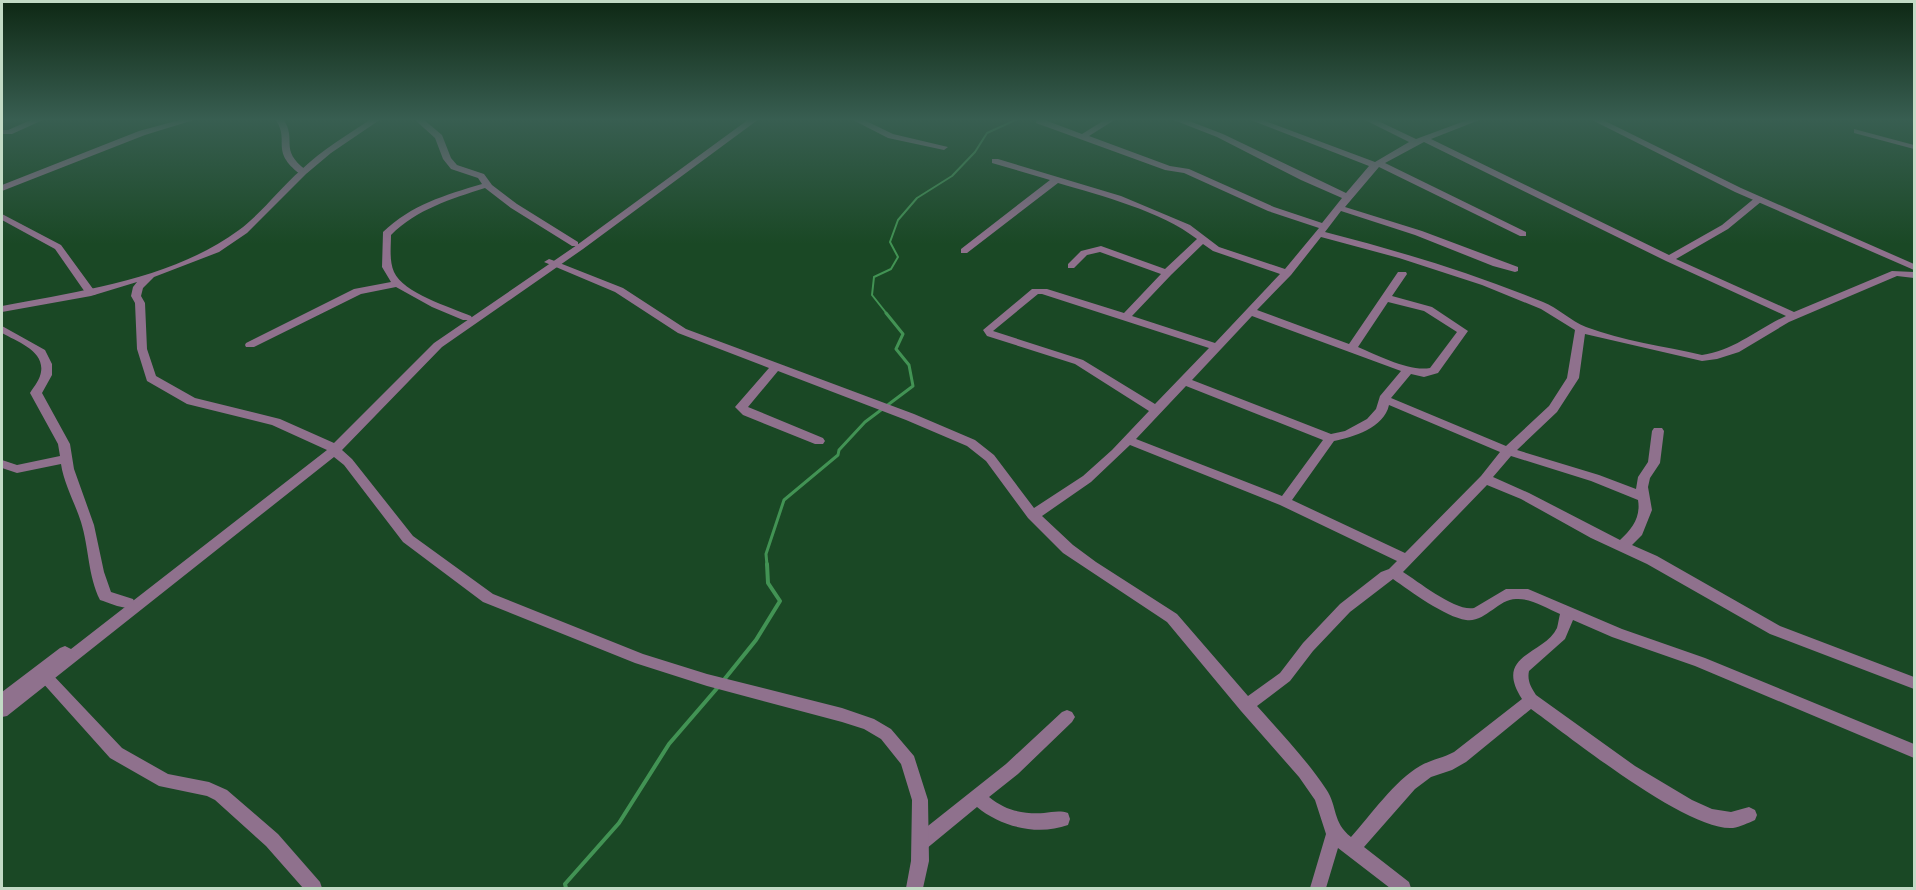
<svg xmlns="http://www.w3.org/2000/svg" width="1916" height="890" font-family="'Nunito Sans',sans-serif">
<rect width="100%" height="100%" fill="#1a4825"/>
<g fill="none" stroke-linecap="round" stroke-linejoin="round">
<path stroke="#429354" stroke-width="2" d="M887,314L872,295L874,277L891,269L898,257L890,242L898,220L917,198L952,176L975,152L987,133L1018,119"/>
<path stroke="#429354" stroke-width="3" d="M767,565L766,554L784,500L838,455L839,450L865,422L913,386L909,365L896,349L903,334L886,313"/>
<g stroke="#429354" stroke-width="4">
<path d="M723,681L756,640L780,601L768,583L767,564"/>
<path d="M566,888L565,884L619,823L669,744L719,686"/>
</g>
<g fill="#8f718d" fill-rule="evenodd">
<path d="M33,119H45L12,134H2V130H8Z"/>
<path d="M183,119H197L145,135L2,191V185L139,131Z"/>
<path d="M275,119H283C298,140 278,149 306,170V174H300C269,150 291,141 275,119Z"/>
<path d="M414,119H423L442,135L451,158L457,165L484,174L492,185L517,204L578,242V246H572L511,208L485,188C451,199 417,209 391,235C391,246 389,261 394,272C403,293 450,307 471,316L472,318L471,320H463L432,307L396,287L361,294L254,347H246L245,345L246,343L354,289L391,282L382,267L383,232C411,205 445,195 482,184L478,178L451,169L443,159L435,138Z"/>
<path d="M851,119H862L893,134L948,147L944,150L888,138Z"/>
<path d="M1036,119H1042L1082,134L1106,119H1116L1089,136L1170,166L1189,169L1274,207L1322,223L1342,198L1301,180L1217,137L1171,119H1184L1223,134L1346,193L1369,166L1248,119H1260L1375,162L1409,142L1363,119H1374L1416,139L1470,119H1482L1431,139L1669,255L1722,225L1756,197H1762V201L1728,229L1676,259L1794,312L1892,271L1914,272V278L1897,276L1789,322L1739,352L1717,359L1702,361L1585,334L1579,378L1557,412L1517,450L1599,475L1636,489L1638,477L1648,462L1652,431L1654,428H1662L1664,431L1660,463L1650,478L1648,487L1652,510L1642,535L1632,545L1657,556L1780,626L1914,677V689L1770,634L1647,564L1591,538L1521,499L1487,485L1403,572C1419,582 1456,612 1474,608L1506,589H1528L1622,629L1705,658L1914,744V758L1695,666L1612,637L1573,620L1565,639L1529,671C1527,681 1531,687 1536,695L1635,766L1692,800L1712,809L1731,812L1749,807L1755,810L1757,815L1755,820C1748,823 1740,827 1733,828C1688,832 1570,737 1531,709L1466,762L1452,770L1431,777L1415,789L1364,847L1409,882L1411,888H1390L1338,848L1326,888H1310L1326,834L1315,800L1299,777L1241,711L1167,622L1063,553L1028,518L986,461L967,446L906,420L778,371L748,407L823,438L825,441L823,444H815L743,415L735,407L769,368L678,333L615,292L544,262L549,259L552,260L623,288L686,329L914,414L975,440L994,455L1034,508L1083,476L1112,450L1149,411L1075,364L987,336L983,330L1032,289H1047L1124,313L1161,274L1100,252L1087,255L1074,268H1068V264L1081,251L1101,246L1165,269L1197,239C1161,211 1102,196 1058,183L967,253H961V249L1050,180L992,163V159H998L1121,196L1190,225L1219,247L1285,269L1319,228L1268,211L1184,173L1165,170L1036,123ZM1424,142L1666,261L1786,316C1757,329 1734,351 1702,355C1664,346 1623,341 1586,327C1571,321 1558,308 1543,302C1472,273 1399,251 1325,232L1341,211L1415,235L1493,266L1515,272L1518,271V267L1422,231L1345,207L1379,167L1520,236H1526V232L1385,163ZM1321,237L1399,258L1482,285L1541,309L1575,330L1567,378L1549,406L1506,446L1391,398L1411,374L1424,377L1438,373L1468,331L1432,307L1392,296L1407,274L1406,272H1398L1349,344L1257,310L1291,275ZM1203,244L1213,251L1280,274L1215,343L1132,316L1171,275ZM1038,294H1042L1209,348L1155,404L1083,360L993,331ZM1388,302L1424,311L1457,332L1430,368C1410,372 1377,355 1358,347ZM1252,316L1401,371L1380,396L1376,409L1367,419L1345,431L1331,434L1192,380ZM1186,386L1323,440L1282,496L1136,439ZM1389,405L1500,452L1481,476L1405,553L1292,500L1334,441C1353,437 1384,428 1389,405ZM1130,445L1280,505L1397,561L1389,569L1381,572L1340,604L1303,643L1280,673L1248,696L1177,614L1096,562L1073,545L1042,516L1091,482ZM1511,456L1591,481L1638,500C1641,517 1632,529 1620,540L1529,493L1493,477ZM1393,579C1410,591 1445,617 1466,620C1485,623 1498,599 1516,599C1531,598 1546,608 1560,614C1559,618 1558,624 1557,628C1544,655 1493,654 1522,699L1454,752C1443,758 1430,760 1420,766C1394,781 1371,815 1351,837C1332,822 1338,807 1326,789C1306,759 1281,733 1257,706L1290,681L1313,651L1350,612Z"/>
<path d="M1854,129L1914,145V149L1854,133Z"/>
<path d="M2,214L61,245L96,293L95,295H87L55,249L2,220Z"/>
<path d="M2,326L45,350L52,364V375L42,393L70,444L74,469L94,525L104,572L111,592L133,599L135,603L133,607C123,610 110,603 100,600C88,576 89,548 81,522C75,503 64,484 61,464L17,473L2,468V460L17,465L60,456L58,444L30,393C33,388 38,382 40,376C48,352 18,342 2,333Z"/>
<path d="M46,671L51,673L122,748L168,774L209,782L227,790L278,834L320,882L322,888H303L266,846L215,800L207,796L159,786L110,758L41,681L39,677L41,673Z"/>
<path d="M1067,710L1072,712L1075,717L1072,722L1018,774L989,797C1006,811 1023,814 1044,813C1052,812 1060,810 1068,813L1070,819L1068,825C1038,836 1001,827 977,807L926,849L920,851L914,849L912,843L914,837L1006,764L1062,712Z"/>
</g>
<g fill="#8f718d" fill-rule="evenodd">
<path d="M371,119H381L331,153L306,174L247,233L219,252L154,277L143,288L141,296L145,303L147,349L156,376L195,398L280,419L334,443L434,343L577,245L749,119H759L583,249L442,347L342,450L352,459L413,536L493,594L643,654L707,674L842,708L874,719L891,729L914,756L928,800L929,861L923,888H906L911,861L912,800L901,764L881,739L864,729L842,722L707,686L635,663L483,602L403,542L344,465L334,457L7,716L2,717V692L60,648L65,646L71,649L327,450L272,425L187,404L147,381L137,349L135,303L131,296L133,287L137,282L91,296L2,312V306C80,291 173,279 239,230C262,213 279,189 301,170C322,150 347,135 371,119Z"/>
<path d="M1590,119H1601L1741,188L1914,264V270L1735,192Z"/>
</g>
</g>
<linearGradient id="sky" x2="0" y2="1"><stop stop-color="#0e2814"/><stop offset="0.49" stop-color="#385e51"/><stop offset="1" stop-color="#385e51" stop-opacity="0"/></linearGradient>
<rect width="1916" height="244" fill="url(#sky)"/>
<rect width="1916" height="890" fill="none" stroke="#c2dac5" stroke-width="6"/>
</svg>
